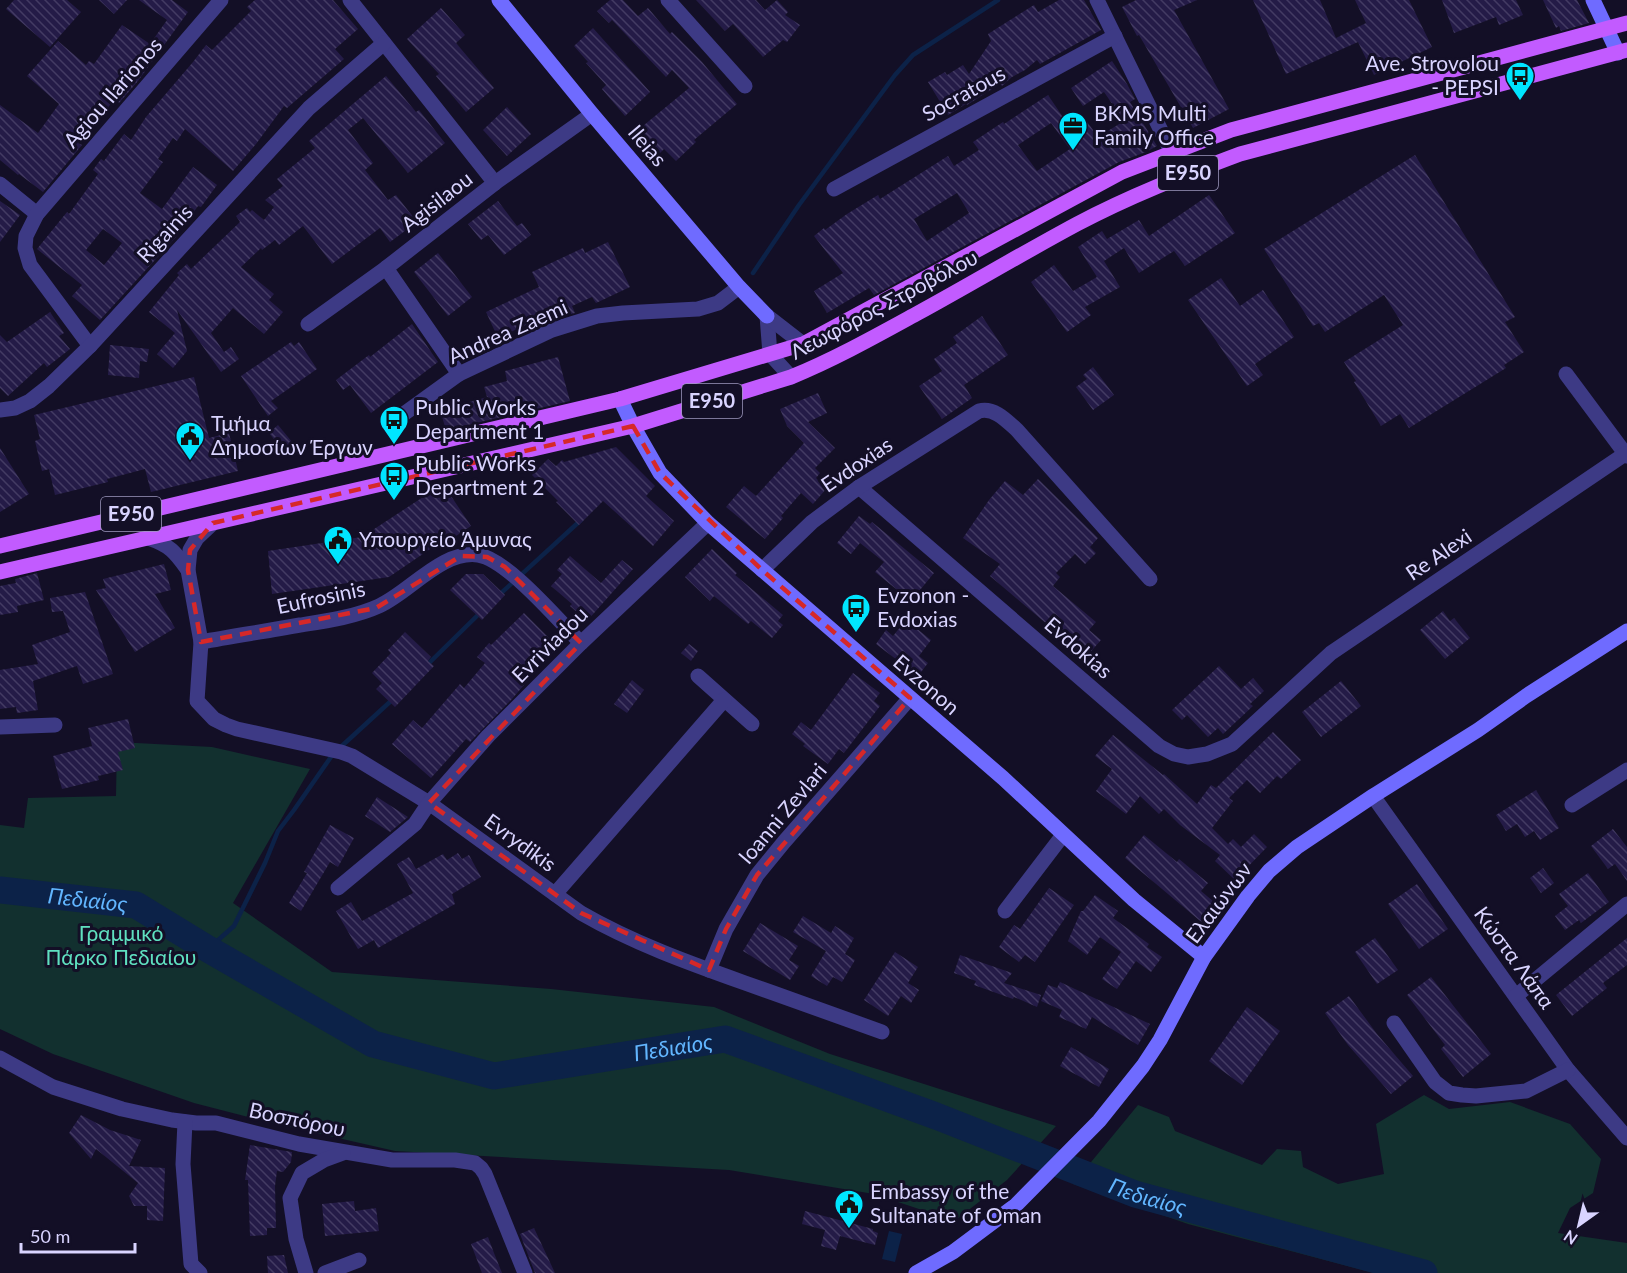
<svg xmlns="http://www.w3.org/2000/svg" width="1627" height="1273" font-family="Lato,sans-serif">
<defs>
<pattern id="building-back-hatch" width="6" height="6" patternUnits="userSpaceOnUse" patternTransform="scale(1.5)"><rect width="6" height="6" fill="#241b47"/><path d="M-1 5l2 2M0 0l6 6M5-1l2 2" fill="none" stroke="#433b63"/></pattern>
</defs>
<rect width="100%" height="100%" fill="#130f26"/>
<g fill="#12302f">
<path d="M117,742L212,747L310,769L233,903L332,972L551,989L714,1007L830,1054L1056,1126L1007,1180L952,1223L919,1209L874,1194L729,1170L395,1151L268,1122L194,1103L53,1054L0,1029V825L24,828L28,798L116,796Z"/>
<path d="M1424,1095L1449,1109L1510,1102L1570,1124L1601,1159L1593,1193L1570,1208L1558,1233L1627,1243V1273H1374L1188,1224L1073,1184L1138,1105L1169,1117L1175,1131L1262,1165L1277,1149L1301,1151L1303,1167L1338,1184L1384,1174L1376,1124Z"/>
</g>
<path fill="#0c2248" d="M889,1231L902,1234L895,1262L882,1259Z"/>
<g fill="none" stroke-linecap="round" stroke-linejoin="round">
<g stroke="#0c2248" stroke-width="4.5">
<path d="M753,273L799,205L895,75L913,55L998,0"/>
<path d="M499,595L581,520"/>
<path d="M426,666L482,611"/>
<path d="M208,949L234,926L265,863L278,831L294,810L333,754L392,700"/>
</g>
<path stroke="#0c2248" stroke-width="27" id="s1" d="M0,890L136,905L208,949L373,1044L494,1076L725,1039L936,1116L1135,1194L1424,1273"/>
</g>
<g fill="url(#building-back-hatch)" fill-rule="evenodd">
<path d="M14,0H67L81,12L50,47L6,9Z"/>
<path d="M99,0H127L114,14Z"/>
<path d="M139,0H172L188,12L138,81L119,103L114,99L103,115L100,113L78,143L82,145L43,192L19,174L18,175L0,160V105L38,133L59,104L27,76L58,41L86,65L89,61L94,64L122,25L150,44L167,20Z"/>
<path d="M255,0H333L358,29L335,49L344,59L287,108L284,106L256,144L233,171L185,129L177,141L173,138L158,159L163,162L140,193L162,209L193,167L217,185L201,207L198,206L176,237L100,320L72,296L82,285L37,249L67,212L69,214L98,174L93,170L101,159L104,161L124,134L131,140L146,117L193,62L206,45L212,50L251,11L247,7ZM103,229L122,243L104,265L86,250Z"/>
<path d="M610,0H623L638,16L648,8L670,34L672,32L702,62L737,104L694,140L696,142L676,161L664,149L660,153L638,130L689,88L672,70L666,77L612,20L609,23L597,11Z"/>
<path d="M696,0H756L765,10L777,0L788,12L785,15L800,25L787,42L783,40L763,57L733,24L725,31Z"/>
<path d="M1059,0H1084L1101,30L1040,64L1037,60L1025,70L1012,77L1002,86L1000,84L967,105L966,104L948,115L928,82L945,72L947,75L963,65L969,74L991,41L988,34L1034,5L1038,12Z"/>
<path d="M1136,0H1197L1174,10L1229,109L1193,128L1139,35L1137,36L1122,7Z"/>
<path d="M1253,0H1320L1336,38L1366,23L1355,0H1409L1432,47L1374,75L1358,42L1286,74Z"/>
<path d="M1442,0H1516L1523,15L1499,25L1496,17L1454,33Z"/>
<path d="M1543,0H1577L1589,23L1561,31L1559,26L1556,28Z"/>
<path d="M441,8L465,35L456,43L494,88L466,112L436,76L439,74L407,39Z"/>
<path d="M593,28L650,92L625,116L602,89L606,85L586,63L588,62L574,46Z"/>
<path d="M1112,61L1127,84L1135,99L1130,102L1157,146L1146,152L1119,162L874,295L869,288L827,313L814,291L843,273L814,236L824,228L825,230L847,214L878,195L880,199L948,156L954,166L979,150L973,142L1003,122L1004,124L1048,95L1069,126L1083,116L1098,137L1124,121L1104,92L1083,106L1071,88ZM1051,123L1070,149L1037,171L1018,145ZM957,193L969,213L927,241L914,219Z"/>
<path d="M386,76L416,112L419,110L445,143L408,173L363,118L348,130L373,163L365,170L388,200L396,195L417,222L390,242L380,228L332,264L303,226L279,245L275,240L262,250L261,248L241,267L274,294L269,300L283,312L264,334L233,308L211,333L224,352L231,347L239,359L221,372L177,310L187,351L173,368L157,354L175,333L149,312L179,275L177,273L187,264L191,269L240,222L236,216L247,208L250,212L252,210L264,220L274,207L265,200L283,186L277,179L315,148L309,141Z"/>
<path d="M507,107L531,134L507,156L483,130Z"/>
<path d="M1415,155L1515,317L1505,322L1524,352L1504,365L1506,368L1409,428L1400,414L1381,426L1354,382L1356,381L1344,362L1403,325L1384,295L1325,332L1319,323L1313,326L1264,249Z"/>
<path d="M1209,195L1235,233L1185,266L1174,251L1139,273L1124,248L1104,261L1120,287L1085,307L1091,315L1067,332L1031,282L1054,265L1073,291L1097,277L1078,247L1102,231L1107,239L1139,220L1149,236Z"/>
<path d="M0,201L20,215L0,242Z"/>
<path d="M498,201L517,226L522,223L531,235L504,255L488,235L481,240L468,224Z"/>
<path d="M608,242L630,287L596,303L592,297L572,306L575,313L559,317L556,311L498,338L486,312L539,287L532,272L583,248L585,253Z"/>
<path d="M438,253L472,297L448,316L414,272Z"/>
<path d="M1221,278L1240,306L1263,290L1294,337L1255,364L1263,375L1247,386L1188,300Z"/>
<path d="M50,312L64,333L59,336L70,349L47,367L44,363L8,396L0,388V335L7,342Z"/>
<path d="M982,316L1008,355L964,385L972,398L942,419L919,386L942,371L934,359L957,343L953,337Z"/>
<path d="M412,324L438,362L371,413L350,385L343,390L336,380L369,355L370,357Z"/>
<path d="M291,342L294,346L299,342L317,369L271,401L278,408L268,416L241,376Z"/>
<path d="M110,345L149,349L147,362L140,361L139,378L108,375Z"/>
<path d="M558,357L570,401L446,430L440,410L487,397L484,387L507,381L505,371Z"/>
<path d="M1093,367L1114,395L1093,410L1076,387L1087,379L1083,375Z"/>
<path d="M194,377L209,438L229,433L238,471L151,492L145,469L107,479L108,482L55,495L49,469L42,471L35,441L40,439L34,415Z"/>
<path d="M818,393L827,413L808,422L835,448L815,468L820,473L816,478L827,488L813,504L801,493L781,516L783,518L765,539L726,507L744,486L756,496L804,443L787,426L780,409Z"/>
<path d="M278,425L297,448L288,457L269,433Z"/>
<path d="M616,447L655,486L646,496L674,521L653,546L603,501L579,525L556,502L558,501L532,475L548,459L556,466L562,460L564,462Z"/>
<path d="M0,448L29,494L0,512Z"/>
<path d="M1038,479L1098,538L1090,547L1096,553L1085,564L1075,554L1056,573L1060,577L1053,586L1096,622L1089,630L1101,640L1086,657L990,576L1000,564L963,538L989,500L1005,481L1023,495Z"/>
<path d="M443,484L471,526L441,546L439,543L389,577L272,594L268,551L362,537Z"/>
<path d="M859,516L870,524L872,522L934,573L911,601L875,572L884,562L860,543L851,554L837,543Z"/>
<path d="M712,549L737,573L735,575L783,615L778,621L783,625L772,638L751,621L748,624L714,596L710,601L685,577Z"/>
<path d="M570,556L601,583L622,560L633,569L587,621L570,606L572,604L551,586L562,574L557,570Z"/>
<path d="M164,564L171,590L155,594L175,628L135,652L96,590L106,588L103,579Z"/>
<path d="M37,573L44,600L17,606L18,612L0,615V586L16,583L15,579Z"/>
<path d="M466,574H483L505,595L482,620L450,590Z"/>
<path d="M85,592L113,674L83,684L77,666L33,681L38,710L17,713L16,707L0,709V670L38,664L32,645L70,632L63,611L52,612L50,598Z"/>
<path d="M1443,611L1450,621L1454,618L1470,638L1445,659L1420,630Z"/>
<path d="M524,613L550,639L552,637L561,645L528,677L530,678L512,699L470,742L466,739L431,778L392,744L413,720L422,728L460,684L464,688L485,663L477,657L489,643L491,645Z"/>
<path d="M906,620L931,640L919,656L928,663L918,676L876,644L886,630L893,636Z"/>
<path d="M405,632L431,657L428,661L434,666L395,707L376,689L382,683L372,673L391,653L388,650Z"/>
<path d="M689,644L698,651L691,661L681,653Z"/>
<path d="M1219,666L1241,689L1253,678L1264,691L1250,704L1253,706L1223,734L1218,728L1208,737L1187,715L1182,720L1172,710Z"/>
<path d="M853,673L880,693L874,701L880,706L844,753L839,749L828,764L803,746L805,744L792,734L801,722L811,730Z"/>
<path d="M632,680L644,690L627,713L614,704Z"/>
<path d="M1341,681L1361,706L1321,737L1302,712Z"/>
<path d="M128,719L135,748L118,752L123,770L98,776L99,780L62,789L53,756L92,746L88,728Z"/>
<path d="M1273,732L1301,760L1281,779L1277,776L1260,793L1247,780L1229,798L1233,801L1212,828L1228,844L1233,839L1241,847L1254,834L1267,847L1235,880L1215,861L1220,855L1180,825L1164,809L1159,814L1140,796L1126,814L1096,791L1112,769L1095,756L1113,735L1163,775L1164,774L1197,804L1211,785L1216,788Z"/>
<path d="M1536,790L1559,828L1540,840L1534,831L1525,837L1517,824L1506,831L1496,815Z"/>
<path d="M377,797L408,817L390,832L365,816Z"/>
<path d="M330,825L354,838L338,867L330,862L301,911L289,903L307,873L304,872Z"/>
<path d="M1613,829L1627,847V881L1615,864L1608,869L1591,846Z"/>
<path d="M1144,835L1177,862L1179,859L1208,883L1201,891L1220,907L1205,925L1125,858Z"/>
<path d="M458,853L462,859L469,855L481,877L452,894L455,904L378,948L374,940L358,949L336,911L351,902L362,921L413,893L397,864L409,857L416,869L443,854L447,860Z"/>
<path d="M1543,868L1554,883L1541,893L1530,878Z"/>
<path d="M1588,873L1609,902L1581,923L1579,920L1565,930L1555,916L1568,906L1559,894Z"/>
<path d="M1417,884L1448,929L1419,949L1388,904Z"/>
<path d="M1049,888L1074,905L1035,962L1025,955L1019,962L999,947L1014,925L1020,929Z"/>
<path d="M1095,895L1118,911L1113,918L1149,944L1147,947L1162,957L1151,972L1136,961L1117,989L1102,979L1121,952L1100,937L1087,955L1068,941L1081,911H1083Z"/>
<path d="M803,916L831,933L835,926L854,938L845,954L855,960L842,982L833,977L827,986L811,976L826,951L793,932Z"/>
<path d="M760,923L798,946L789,960L799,966L790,980L743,951Z"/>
<path d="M1375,938L1398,970L1377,984L1355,952Z"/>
<path d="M1627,938V965L1603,983L1607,988L1572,1016L1556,995Z"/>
<path d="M895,952L918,967L908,983L919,990L911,1003L901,996L888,1016L864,1000Z"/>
<path d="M960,955L1012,973L1004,983L1041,995L1037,1007L1014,997L1013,999L974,985L976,981L954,973Z"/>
<path d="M1431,977L1491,1054L1463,1077L1441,1049L1445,1045L1407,995Z"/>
<path d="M1060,982L1150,1024L1138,1045L1092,1017L1086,1029L1059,1017L1062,1010L1041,1001L1048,985L1057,988Z"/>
<path d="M1349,996L1377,1034L1413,1076L1391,1094L1348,1045L1325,1013Z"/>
<path d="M1247,1007L1280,1031L1242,1085L1209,1061Z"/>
<path d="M1071,1047L1109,1069L1099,1087L1060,1066Z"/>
<path d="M81,1115L110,1130L141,1140L129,1166L165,1168L163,1221L147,1220V1206H134L129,1196L138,1183L96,1149L91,1159L69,1133Z"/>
<path d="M250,1145L292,1152L291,1162L283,1172L277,1171L275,1186L276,1228H267V1235L250,1236L248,1180H245Z"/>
<path d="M354,1201L355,1211L376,1208L379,1231L325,1236L322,1204Z"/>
<path d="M805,1211L873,1229V1231L878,1233L875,1245L840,1236L836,1250L821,1246L825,1230L802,1224Z"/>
<path d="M534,1228L555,1273H535L520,1234Z"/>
<path d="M488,1237L494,1253L502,1273H482L471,1244Z"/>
<path d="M284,1255L288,1273H268L267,1256Z"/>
</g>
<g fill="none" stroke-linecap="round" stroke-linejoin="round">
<g stroke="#3d3a85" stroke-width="15">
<path d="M350,0L495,183"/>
<path d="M668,0L745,86"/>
<path d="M1097,0L1172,153"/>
<path d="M0,184L37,214"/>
<path d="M834,189L1115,36"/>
<path d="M386,268L459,374"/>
<path d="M767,316L770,354L791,377"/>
<path d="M767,316L803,344"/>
<path d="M308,324L386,268L495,183L592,114"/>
<path d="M90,346L30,265L25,248L26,236L37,214L221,0"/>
<path d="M1566,374L1627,456"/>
<path d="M0,410L15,408L30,401L49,386L90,346L309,108L384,43"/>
<path d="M405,413L459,374L552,330L597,316L623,313L698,309L718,303L739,287"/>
<path d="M859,487C959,574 1059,659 1159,746L1174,754L1188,757L1207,754L1232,744L1331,653L1625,454"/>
<path d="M213,523L197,538L190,550L188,570L201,642L197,701L214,719L226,725L237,729L341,752L352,756L429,803L581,913C633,943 689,963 745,983C791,999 837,1016 882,1032"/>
<path d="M148,538C171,546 175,552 188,570"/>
<path d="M762,570L812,522L859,487L979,411C994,407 1006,420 1017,430L1150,579"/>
<path d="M201,642C234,636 267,631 300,625C326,621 355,617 379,606C410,592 442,550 478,555C507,559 559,621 581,643"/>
<path d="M698,676L752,724"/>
<path d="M0,727L55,725"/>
<path d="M1373,796L1568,1070L1627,1138"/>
<path d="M1572,805L1627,770"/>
<path d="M338,888L415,824L429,803L488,736L581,643L708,523"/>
<path d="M555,894L724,700"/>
<path d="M1005,911L1063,835"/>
<path d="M709,970L726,929L757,875L784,842L910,698"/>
<path d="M1516,996L1627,904"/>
<path d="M1394,1023L1435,1082L1449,1093L1462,1095L1476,1096L1526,1091L1568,1070"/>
<path d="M0,1058L53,1087L122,1109L172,1120L196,1123H216L299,1144L392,1160H455L475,1163L481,1168L485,1174L525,1273"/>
<path d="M185,1122L183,1164L191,1264L200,1273"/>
<path d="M306,1273L296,1239L290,1198L302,1173L324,1160L343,1153"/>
<path d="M325,1273L359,1260"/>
</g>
<g stroke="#6f6bff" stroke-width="15">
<path d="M499,0L592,114L739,287L767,316"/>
<path d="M1593,0L1618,53"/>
<path d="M620,399L633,426L660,473L708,523L1003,778L1134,900L1204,957"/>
<path d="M916,1273L953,1252L1016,1205L1099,1121L1143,1066L1160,1040L1204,957L1248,896L1269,871L1297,847L1373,796L1478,730L1526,696L1627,631"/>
</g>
<g stroke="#c25bff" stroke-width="15">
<path d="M0,546L620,399L803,344L1122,172L1231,130L1627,23"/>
<path d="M0,572L633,426L791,377C835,359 876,336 918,313C971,284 1023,253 1077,224C1130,196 1184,175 1240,154L1627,50"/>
</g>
</g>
<path fill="none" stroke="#d62828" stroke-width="4.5" stroke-dasharray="12 8" stroke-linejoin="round" d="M633,426L660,473L762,570L910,698L757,875L726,929L709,970L581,913L429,803L581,643L505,567L487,557L461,556L376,608L201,642L188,570L190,550L213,523Z"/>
<defs>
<g id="bus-pin" transform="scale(1.5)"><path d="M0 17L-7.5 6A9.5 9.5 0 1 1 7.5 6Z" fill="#00e5ff" stroke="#130f26"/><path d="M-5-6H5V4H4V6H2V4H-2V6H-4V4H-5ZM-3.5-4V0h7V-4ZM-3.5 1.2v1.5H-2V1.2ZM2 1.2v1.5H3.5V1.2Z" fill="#111"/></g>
<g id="office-pin" transform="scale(1.5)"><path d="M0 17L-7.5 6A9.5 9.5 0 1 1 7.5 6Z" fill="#00e5ff" stroke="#130f26"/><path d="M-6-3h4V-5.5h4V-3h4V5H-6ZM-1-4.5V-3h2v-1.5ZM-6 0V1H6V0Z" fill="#111"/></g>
<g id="civic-pin" transform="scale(1.5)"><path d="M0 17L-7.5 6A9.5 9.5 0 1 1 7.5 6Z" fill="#00e5ff" stroke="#130f26"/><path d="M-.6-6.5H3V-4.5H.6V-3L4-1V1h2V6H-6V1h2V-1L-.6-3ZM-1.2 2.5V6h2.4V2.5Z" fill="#111"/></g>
</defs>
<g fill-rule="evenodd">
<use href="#bus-pin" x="1520" y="76"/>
<use href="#office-pin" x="1073" y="126"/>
<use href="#bus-pin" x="394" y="420"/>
<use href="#civic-pin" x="190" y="436"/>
<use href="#bus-pin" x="394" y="476"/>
<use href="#civic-pin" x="338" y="540"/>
<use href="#bus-pin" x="856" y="608"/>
<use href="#civic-pin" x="849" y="1204"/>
</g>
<g text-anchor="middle" stroke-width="6" stroke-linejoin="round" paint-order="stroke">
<g fill="#130f26" stroke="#9e99be" stroke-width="1.5">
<rect x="1158" y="156" width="60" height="34" rx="4.5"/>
<rect x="682" y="384" width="60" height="34" rx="4.5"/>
<rect x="101" y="497" width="60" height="34" rx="4.5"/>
</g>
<g font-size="20" font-weight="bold" fill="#d9d4ff">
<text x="1188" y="180">E950</text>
<text x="712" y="408">E950</text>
<text x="131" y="521">E950</text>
</g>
<g font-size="21" fill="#d9d4ff" stroke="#130f26" text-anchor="start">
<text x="1499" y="71" text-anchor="end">Ave. Strovolou<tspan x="1499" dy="24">- PEPSI</tspan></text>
<text x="1094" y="121">BKMS Multi<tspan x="1094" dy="24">Family Office</tspan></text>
<text x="415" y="415">Public Works<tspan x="415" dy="24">Department 1</tspan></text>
<text x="211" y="431">Τμήμα<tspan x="211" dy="24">Δημοσίων Έργων</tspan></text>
<text x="415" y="471">Public Works<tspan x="415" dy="24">Department 2</tspan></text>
<text x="359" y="547">Υπουργείο Άμυνας</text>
<text x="877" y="603">Evzonon -<tspan x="877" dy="24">Evdoxias</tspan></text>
<text x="870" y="1199">Embassy of the<tspan x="870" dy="24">Sultanate of Oman</tspan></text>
</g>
<g font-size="21" fill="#d9d4ff" stroke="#130f26">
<text transform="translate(113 93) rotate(-49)" y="7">Agiou Ilarionos</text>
<text transform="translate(964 94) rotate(-29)" y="7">Socratous</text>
<text transform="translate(647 146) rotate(50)" y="7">Ileias</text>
<text transform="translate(437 202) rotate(-38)" y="7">Agisilaou</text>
<text transform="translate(165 234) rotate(-47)" y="7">Rigainis</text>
<text transform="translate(884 305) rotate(-28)" y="7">Λεωφόρος Στροβόλου</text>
<text transform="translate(508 332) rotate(-24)" y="7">Andrea Zaemi</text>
<text transform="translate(857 465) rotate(-34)" y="7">Evdoxias</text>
<text transform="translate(1439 555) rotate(-34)" y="7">Re Alexi</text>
<text transform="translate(321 598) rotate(-12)" y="7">Eufrosinis</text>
<text transform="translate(550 645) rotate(-45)" y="7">Evriviadou</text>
<text transform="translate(1078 648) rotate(41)" y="7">Evdokias</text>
<text transform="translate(926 685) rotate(41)" y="7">Evzonon</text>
<text transform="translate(783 814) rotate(-50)" y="7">Ioanni Zevlari</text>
<text transform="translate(520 843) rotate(36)" y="7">Evrydikis</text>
<text transform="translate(1219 903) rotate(-53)" y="7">Ελαιώνων</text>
<text transform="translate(1514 958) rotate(54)" y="7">Κώστα Λάπα</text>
<text transform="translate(297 1120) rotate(12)" y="7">Βοσπόρου</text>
</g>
<g font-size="21" fill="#5fe0c0" stroke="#130f26">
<text x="121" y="941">Γραμμικό<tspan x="121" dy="24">Πάρκο Πεδιαίου</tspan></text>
</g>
<g font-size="22" font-style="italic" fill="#62b6ff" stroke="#130f26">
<text dy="8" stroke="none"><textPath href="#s1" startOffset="88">Πεδιαίος</textPath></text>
<text dy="8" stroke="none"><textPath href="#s1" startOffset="718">Πεδιαίος</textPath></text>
<text dy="8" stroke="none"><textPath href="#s1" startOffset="1222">Πεδιαίος</textPath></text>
</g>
</g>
<g transform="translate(1579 1225) rotate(214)" stroke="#130f26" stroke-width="4.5" paint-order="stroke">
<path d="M0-4.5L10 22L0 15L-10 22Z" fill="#d9d4ff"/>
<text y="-9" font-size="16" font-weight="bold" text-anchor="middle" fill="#d9d4ff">N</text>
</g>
<path d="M21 1243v9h114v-9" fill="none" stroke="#d9d4ff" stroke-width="3"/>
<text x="30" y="1243" font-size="18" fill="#d9d4ff" stroke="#130f26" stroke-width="4.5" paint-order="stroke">50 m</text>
</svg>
